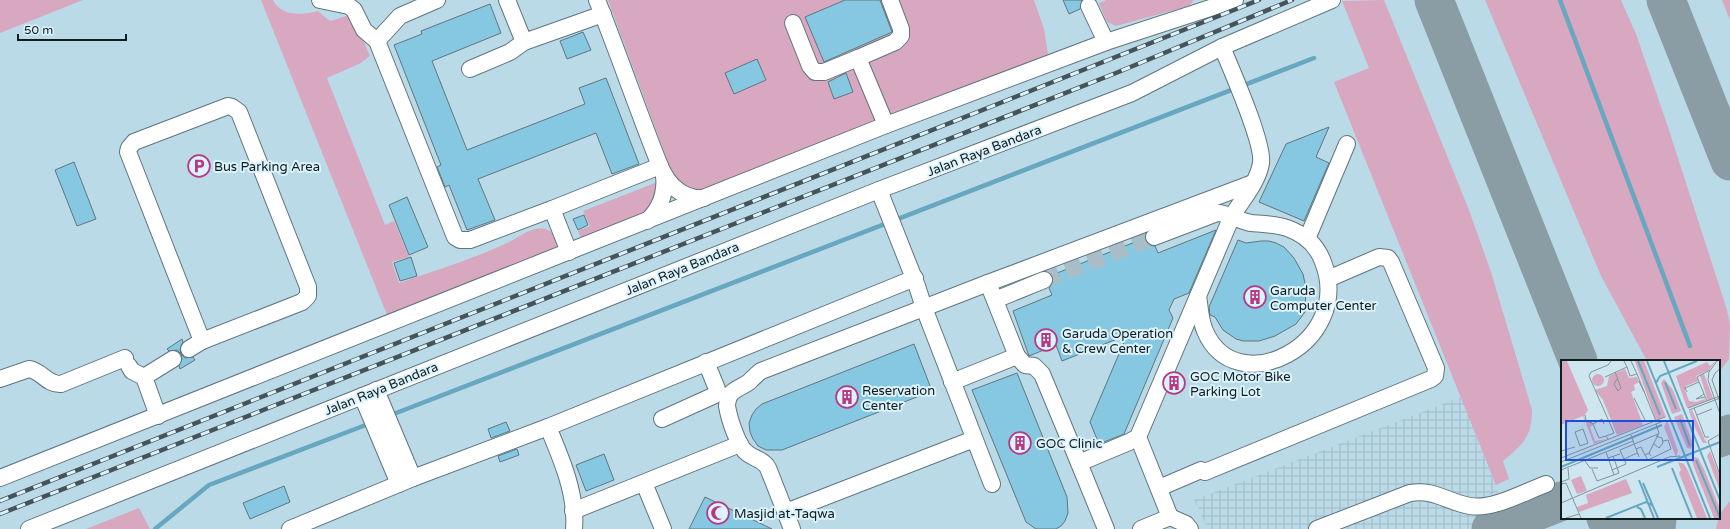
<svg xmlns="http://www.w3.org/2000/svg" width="1730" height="529" font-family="'Varela Round',sans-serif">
<defs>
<pattern id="industrial-grid" width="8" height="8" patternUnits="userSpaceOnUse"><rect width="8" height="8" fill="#bbdae7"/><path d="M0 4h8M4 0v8" fill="none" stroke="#a0bac6"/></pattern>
</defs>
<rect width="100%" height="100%" fill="#cee6ef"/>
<path fill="#bbdae7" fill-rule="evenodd" d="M0,0H1730V529H0ZM1562,361H1719V518H1562Z"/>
<path fill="url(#industrial-grid)" d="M1461,397L1513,529H1208L1194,500Z"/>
<g fill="#d7a8c0">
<path d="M0,0H83L0,33Z"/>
<path d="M261,0H273C281,17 303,15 318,11L326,18L331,21L352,14L370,56L361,63L327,78L385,225L394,221L409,257L392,262L399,283C436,270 474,259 509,242C519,237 534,225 546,229C554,232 558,241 561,248L387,315Z"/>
<path d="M608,0H1034L1044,29L1048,54L696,193L691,191L673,176Z"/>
<path d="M1105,0H1194L1189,6L1116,26L1107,22L1099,3L1105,1Z"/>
<path d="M1384,0L1469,210L1491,272L1532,410C1532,437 1523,444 1503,461L1509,479L1496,485L1334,82L1369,68L1342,1Z"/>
<path d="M1485,0H1621L1636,34L1668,127L1727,310L1730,325L1729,359L1719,372V361H1647L1601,276Z"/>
<path d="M1722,0H1730V20Z"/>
<path d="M655,183L656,187L653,211L581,238L578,231L590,226L583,211Z"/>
<path d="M1730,501V529H1716L1719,515Z"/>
<path d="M139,508L150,529H86Z"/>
</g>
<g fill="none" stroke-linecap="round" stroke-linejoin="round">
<g stroke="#67a7bf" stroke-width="4.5">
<path d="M1560,0L1690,346"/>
<path d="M391,415L1314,58"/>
<path d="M155,529L209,485L371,423"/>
</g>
<g stroke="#8a9ca4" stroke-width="39">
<path d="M1434,0L1578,361"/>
<path d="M1666,0L1730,161"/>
<path d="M1719,438L1730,434"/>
<path d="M1606,518L1625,529"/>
<path d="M1491,529L1562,501"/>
<path d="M1656,529L1657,518"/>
</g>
</g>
<g fill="#86c8e1" stroke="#60767e">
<path d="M845,0H880L892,32L824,62L805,17Z"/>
<path d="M1063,0H1082L1080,9L1069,14Z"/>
<path d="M490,4L501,33L432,61L467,150L585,104L579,88L606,78L639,164L612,174L596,133L478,179L495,220L467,230L449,185L445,187L437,167L441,165L394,45L422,34L421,31Z"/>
<path d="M583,32L591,50L567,59L560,41Z"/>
<path d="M757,59L766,80L734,94L725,73Z"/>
<path d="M846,73L853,92L834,99L828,82Z"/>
<path d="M1329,127L1316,157L1329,163L1304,221L1259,202L1286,144Z"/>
<path d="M74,162L96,219L77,226L55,170Z"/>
<path d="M407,197L428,247L409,255L389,205Z"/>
<path d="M584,215L588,225L578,230L573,219Z"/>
<path d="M1216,230L1189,293L1174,299L1169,310L1173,318L1124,434L1099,444L1090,422L1127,335L1062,361L1056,345L1029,356L1013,311L1052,295L1049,288L1053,282L1052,275L1145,238L1148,245L1155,246L1158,253Z"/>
<path d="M1238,240L1246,243L1261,241H1269L1276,243L1284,247L1294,258L1303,274L1306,288L1305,312L1296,324L1275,336L1259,341H1243L1236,339L1223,330L1215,317L1210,315L1209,307Z"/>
<path d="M411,257L417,276L400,281L394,263Z"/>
<path d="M182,339L183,342L180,349L181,354L177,350L169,351L167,349Z"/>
<path d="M914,344L932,391L782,450H766L758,446L753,439L750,432L749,423L752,415L756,409L762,404Z"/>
<path d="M181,354L185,358L193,357L195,360L180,369L179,366L182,359Z"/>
<path d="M1017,373L1067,497L1068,513L1065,521L1061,526L1056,529H1036L1026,522L972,390Z"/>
<path d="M506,422L510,431L491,438L488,429Z"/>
<path d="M517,449L519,455L500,462L498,456Z"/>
<path d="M604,454L614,480L586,491L576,465Z"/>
<path d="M284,486L290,502L250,519L243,503Z"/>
<path d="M705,497L772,529H689Z"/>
</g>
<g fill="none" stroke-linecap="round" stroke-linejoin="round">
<path stroke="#a8bdc5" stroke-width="16" stroke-dasharray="16 8" stroke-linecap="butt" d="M1044,280L1154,237"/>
<g stroke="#5f757d" stroke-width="18">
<g id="minor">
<path d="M320,0L349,6L354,10L364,30L377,41L455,237L460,240H470L552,209"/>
<path d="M507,0L524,42"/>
<path d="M1089,6L1106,42"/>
<path d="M793,23L810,66L815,72H824L858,58"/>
<path d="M377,41L400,16L437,0"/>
<path d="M470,69L510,52L524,42L603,14"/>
<path d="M228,106L232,107L239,112L308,287V296L302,302L202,341L128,152L129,148L134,142Z"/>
<path d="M886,125L858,58L895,42L901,36V29L890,0"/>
<path d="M660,166C668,185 683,200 704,198"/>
<path d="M879,190L917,286L924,308L992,484"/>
<path d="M647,221C660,209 666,193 664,175"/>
<path d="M1154,237L1217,213C1229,213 1239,221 1251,223C1264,224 1275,224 1287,228C1304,234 1317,245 1323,262C1355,343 1236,404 1205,331C1200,320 1200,307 1198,296"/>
<path d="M1307,239L1347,144"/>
<path d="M569,252L552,209L660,166C638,111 619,55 597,0"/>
<path d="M988,283L1017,356"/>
<path d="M995,300L1044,280"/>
<path d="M189,349L202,341"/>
<path d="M129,366L132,371L144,377L158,416"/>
<path d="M144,377L173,359"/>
<path d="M0,379L29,369C42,371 47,385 61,384L125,358"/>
<path d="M952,382L1017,356L1025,365L1034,366L1042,374L1079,463L1129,442L1138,437L1232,216C1242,200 1258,182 1261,163C1264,143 1231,69 1222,47"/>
<path d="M376,390L413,478"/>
<path d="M362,396L399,484"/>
<path d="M662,419L715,395L717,389L706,362"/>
<path d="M548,427C561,458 577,494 574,529"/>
<path d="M1138,437L1170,517L1141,529"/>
<path d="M1079,463L1106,529"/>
<path d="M0,478L886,125L1106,42L1235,0"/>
<path d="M644,483L663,529"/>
<path d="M1159,488L1201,470L1205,472L1431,379L1435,376L1436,368L1391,262L1388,258L1379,257L1328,279"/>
<path d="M573,511L740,444"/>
<path d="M786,512L974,439"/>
<path d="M1170,517L1186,524L1190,529"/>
<path d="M29,529L879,190L1132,93L1222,47L1332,0"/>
<path d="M290,529L413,478L548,427L915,278"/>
<path d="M792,529L768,468C763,459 754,459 747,453C738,447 729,418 727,406C728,389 738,390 749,382C753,378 757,374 761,371L988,283L1253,183"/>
<path d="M1317,529L1410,493C1435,489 1447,502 1470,506C1493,510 1524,492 1546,484"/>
</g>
</g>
<use href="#minor" stroke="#fff" stroke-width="16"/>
<g stroke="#465358" stroke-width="4.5">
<g id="rail">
<path d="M0,501L1259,0"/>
<path d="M0,514L1116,73L1292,0"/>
</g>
</g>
<use href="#rail" stroke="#dbf3fc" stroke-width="3" stroke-dasharray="9" stroke-linecap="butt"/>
</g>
<defs>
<g id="parking-ring" transform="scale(1.15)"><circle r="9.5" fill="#dbf3fc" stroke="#b73885" stroke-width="1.5"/><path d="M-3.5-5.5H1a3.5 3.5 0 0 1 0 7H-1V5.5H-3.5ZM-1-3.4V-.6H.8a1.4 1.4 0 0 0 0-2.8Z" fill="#b73885"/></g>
<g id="building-ring" transform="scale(1.15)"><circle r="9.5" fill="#dbf3fc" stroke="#b73885" stroke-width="1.5"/><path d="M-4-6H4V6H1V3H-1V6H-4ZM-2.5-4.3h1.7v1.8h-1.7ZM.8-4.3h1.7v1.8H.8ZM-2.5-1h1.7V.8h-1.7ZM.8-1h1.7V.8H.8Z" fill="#b73885"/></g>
<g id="mosque-ring" transform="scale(1.15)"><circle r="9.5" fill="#dbf3fc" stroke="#b73885" stroke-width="1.5"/><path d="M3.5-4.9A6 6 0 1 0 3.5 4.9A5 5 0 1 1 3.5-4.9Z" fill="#b73885"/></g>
</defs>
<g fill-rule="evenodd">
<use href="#parking-ring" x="199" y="166"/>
<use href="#building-ring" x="1255" y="297"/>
<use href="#building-ring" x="1046" y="340"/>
<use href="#building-ring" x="1174" y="383"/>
<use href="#building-ring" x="847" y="397"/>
<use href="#building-ring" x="1020" y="443"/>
<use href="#mosque-ring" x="718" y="513"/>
</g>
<g text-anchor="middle" stroke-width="4" stroke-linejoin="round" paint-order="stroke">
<g font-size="13" fill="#121b1e" stroke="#dbf3fc">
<text transform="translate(984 150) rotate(-21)" y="5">Jalan Raya Bandara</text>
<text transform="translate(682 268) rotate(-22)" y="5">Jalan Raya Bandara</text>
<text transform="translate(381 388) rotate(-22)" y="5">Jalan Raya Bandara</text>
</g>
<g font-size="13" fill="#121b1e" stroke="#dbf3fc" text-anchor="start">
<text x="214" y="171">Bus Parking Area</text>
<text x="1270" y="295">Garuda<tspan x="1270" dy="15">Computer Center</tspan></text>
<text x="1062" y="338">Garuda Operation<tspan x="1062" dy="15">&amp; Crew Center</tspan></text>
<text x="1190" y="381">GOC Motor Bike<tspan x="1190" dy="15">Parking Lot</tspan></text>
<text x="862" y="395">Reservation<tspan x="862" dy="15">Center</tspan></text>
<text x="1036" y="448">GOC Clinic</text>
<text x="734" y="518">Masjid at-Taqwa</text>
</g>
</g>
<g transform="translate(1561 360)">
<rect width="159" height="159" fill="#cee6ef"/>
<path d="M0,1H6L27,50L23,56L25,62H31L32,65L29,67L34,81L46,79L33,84L22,56L0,65ZM74,1H83L105,57L95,60ZM155,1L148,10L135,16L137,21L125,26L124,30L128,41L135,42L144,39L145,41L126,48L115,16L146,2L149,6ZM64,9L68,18L76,17L78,22L73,25L74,30L70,32L82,65L56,75L42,40L34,30L46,26L48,16ZM31 20a6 6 0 1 1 12 0a6 6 0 1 1-12 0ZM143,14L152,38L147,41L139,15ZM103,19L112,30L120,51L111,54L100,23ZM131,50L144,80L146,83H142L135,70L128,51ZM121,54L132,84L130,89L126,88L113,57ZM106,60L117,91L115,97L103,67ZM149,91L159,117V131L146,96ZM133,97L137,98L143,109L159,149V158H153L134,110L131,101ZM117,102L123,104L127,111L146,158H136L118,113L120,110ZM20,116L26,131L16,134L10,120ZM65,119L71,133L18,152L16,147L27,143L25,135Z" fill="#d7a8c0"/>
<path fill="none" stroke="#67a7bf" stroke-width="2" d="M77,1L99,55M86,1L149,158M103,1L159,140M104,22L115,49M95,23L99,16L136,1M119,59L129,86M135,100L159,158M0,107L101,65M96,107L159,82M111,108L131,158M78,120L93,158M82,123L97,158M76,147L80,149L84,158M45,158L85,142L91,145"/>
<path fill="none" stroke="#83959b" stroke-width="1" d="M156,1L148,12L147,20L159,54M66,7L69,16L76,14L70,1M159,9L154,13L151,20L159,42M54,12L60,28L57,31L53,24L56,19M76,14L95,61M44,17L66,7L63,1M78,21L83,32M126,32L124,28L138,22M143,34L135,39L144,37M73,38L84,60M146,41L136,17L149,10M127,48L159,36M133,48L144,77H148M128,50L159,38M24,55L25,60L32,64L38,78L45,76M136,55L151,49M32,64L41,59L43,64M22,69L27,83L19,86L14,72ZM159,74L147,81L159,115M70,75L78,97M47,79L45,76L53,73L28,16L30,12L47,5L50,1M93,84L98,88L102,83L101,78L95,76M75,89L80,87L84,95L88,93M0,91L14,87M45,92L53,115M84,95L87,100L110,89L107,80L102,81M90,96L88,93L98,73L95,64M0,98L104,57M47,98L59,94M63,99L76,93M24,101L29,108H37M0,102L105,60M31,109L36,121L58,113L52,96M0,110L72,81M51,110L65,104L59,90L97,74M0,122L8,119L7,108M0,124L5,123L20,158M0,143L108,97L119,96M5,158L18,154"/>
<path fill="#1d4ed8" fill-opacity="0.15" stroke="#1d4ed8" stroke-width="2" d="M5,61H132V100H5Z"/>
<rect width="159" height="159" fill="none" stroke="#121b1e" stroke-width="2"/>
</g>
<path d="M18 34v6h108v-6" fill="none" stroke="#121b1e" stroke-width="2"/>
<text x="24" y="34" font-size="12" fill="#121b1e" stroke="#dbf3fc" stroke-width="3" paint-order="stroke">50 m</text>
</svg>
